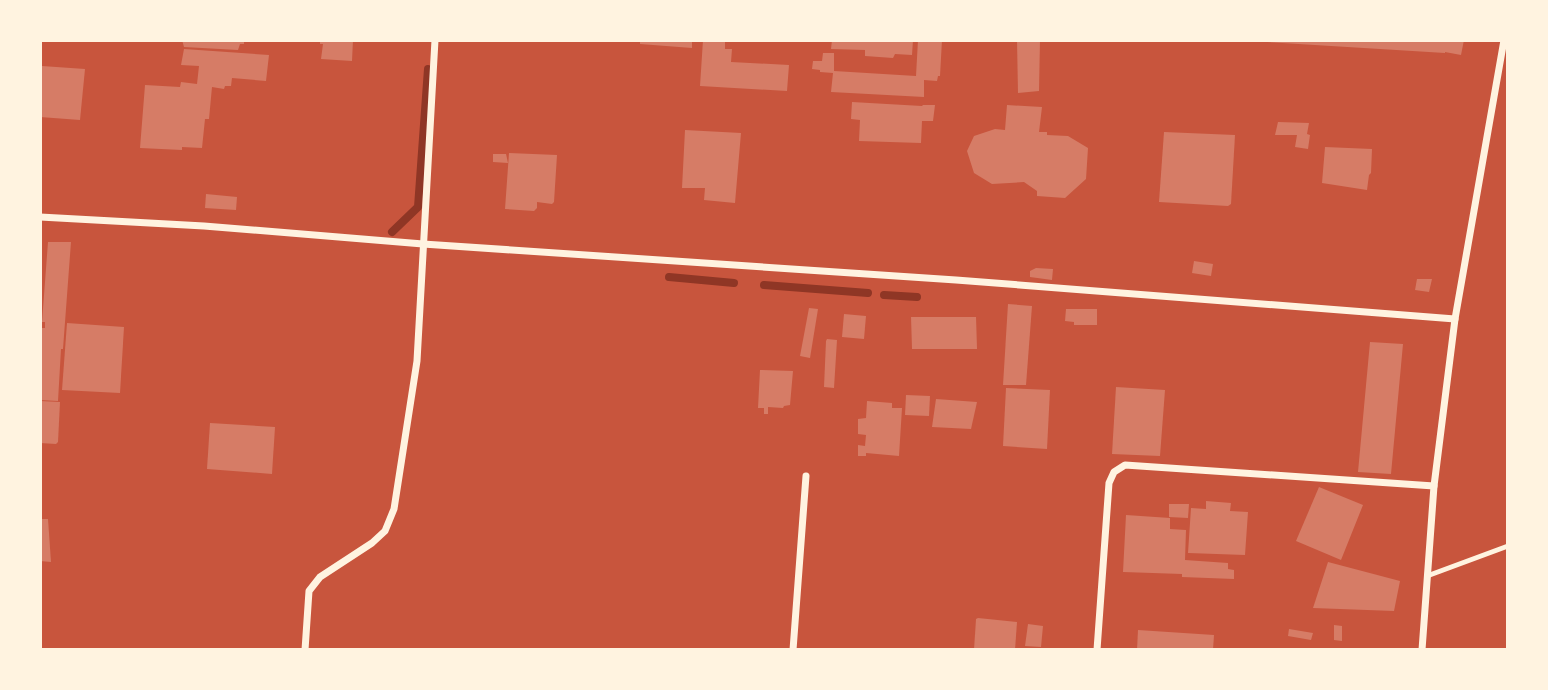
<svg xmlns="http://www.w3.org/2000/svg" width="1548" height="690" font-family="'Titillium Web',sans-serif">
<rect width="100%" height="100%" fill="#c8553d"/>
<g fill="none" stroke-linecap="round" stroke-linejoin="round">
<g stroke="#8f3625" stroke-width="8">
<path d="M392,232L418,207L428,69"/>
<path d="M669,277L734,283"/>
<path d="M764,285L868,293"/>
<path d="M884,295L917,297"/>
</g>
</g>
<g fill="#d67c66">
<path d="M182,40H244V44H240L238,50L184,47Z"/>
<path d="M320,40H353L352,61L321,59L323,44H320Z"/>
<path d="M640,40H692V48L640,44Z"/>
<path d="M703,40H725V49H732L731,62L789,65L787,91L700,86Z"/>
<path d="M832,40H913L912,55L895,54L893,58L865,56V50L831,49Z"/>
<path d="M918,40H942L940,76H938L937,81L924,80V97L831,92L833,73L820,72V70L812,69L813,61H822L823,53H834V71L916,76Z"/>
<path d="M1017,40H1040L1039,91L1018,93Z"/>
<path d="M1267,40H1464L1461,55L1445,52V53L1267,42Z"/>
<path d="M184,49L269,55L266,81L232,78L231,86H225L224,89L212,87L209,119H205L202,148L182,147V150L140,148L145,85L180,87L181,82L197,84L199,66L181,65Z"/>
<path d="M42,66L85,69L80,120L40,117Z"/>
<path d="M852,102L922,106L923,105H935L933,121H922L921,143L859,141L860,120L851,119Z"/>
<path d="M1007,105L1042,107L1039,132H1047V135L1068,136L1088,148L1086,179L1065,198L1037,196V191L1024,182L992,184L974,173L967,151L974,136L995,129L1005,130Z"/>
<path d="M1278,122L1309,123L1307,134L1310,135L1308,149L1295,147L1297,135H1275Z"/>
<path d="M685,130L741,133L735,203L704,200L705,188H682Z"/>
<path d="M1164,132L1235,135L1231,204L1228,206L1159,202Z"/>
<path d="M1325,147L1372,149L1371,173L1369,175L1367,190L1322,183Z"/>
<path d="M509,153L557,155L554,202L552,204L537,202V208L534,211L505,209Z"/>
<path d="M493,154H506L508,163L493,162Z"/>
<path d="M206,194L237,197L236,210L205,208Z"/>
<path d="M48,242H71L63,349H61L58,401L40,400V328H45V322H42Z"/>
<path d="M1194,261L1213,264L1211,276L1192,273Z"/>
<path d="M1036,268L1053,269L1052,280L1030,277V271Z"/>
<path d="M1417,279H1432L1429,292L1415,290Z"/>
<path d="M1008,304L1032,306L1026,385H1003Z"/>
<path d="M809,308L818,309L810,358L800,356Z"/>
<path d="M1066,309H1097V325H1074V322L1065,321Z"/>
<path d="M844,314L866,316L864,339L842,337Z"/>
<path d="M911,317H976L977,349H912Z"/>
<path d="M67,323L124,327L120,393L62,390Z"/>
<path d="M827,339L837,340L834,388L824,387L826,341Z"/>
<path d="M1370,342L1403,344L1391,474L1358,472Z"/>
<path d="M760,370L793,371L790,405L784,406L783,408L768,407V414H764V408H758Z"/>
<path d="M1116,387L1165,390L1160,456L1112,454Z"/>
<path d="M1006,388L1050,390L1047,449L1003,446Z"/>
<path d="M906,395L930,396L929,416L905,415Z"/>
<path d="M936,399L977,402L971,429L932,427Z"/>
<path d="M40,401L60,402L58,442L56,444L40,443Z"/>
<path d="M867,401L892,403V408H902L899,456L866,453V456H858V445L865,446L866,435L858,434V419L866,418Z"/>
<path d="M210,423L275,427L272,474L207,469Z"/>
<path d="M1319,487L1363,505L1341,560L1296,541Z"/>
<path d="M1206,501L1231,503L1230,511L1248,512L1245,555L1188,553L1191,508L1206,509Z"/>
<path d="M1169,504H1189L1188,518L1169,517Z"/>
<path d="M1126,515L1170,518V529L1186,530L1185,560L1228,563V569L1234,570V579L1182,577V574L1123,572Z"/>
<path d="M40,519H48L51,562L40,561Z"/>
<path d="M1328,562L1400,581L1394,611L1313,608Z"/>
<path d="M978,618L1017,622L1015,650H974L976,619Z"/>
<path d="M1028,624L1043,626L1041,647L1025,646Z"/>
<path d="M1334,625L1342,626V641L1334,640Z"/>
<path d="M1289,629L1313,633L1311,640L1288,636Z"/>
<path d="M1138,630L1214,635L1213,650H1137Z"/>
</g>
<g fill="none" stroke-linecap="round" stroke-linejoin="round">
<path stroke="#fff3e0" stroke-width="5" d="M1427,576L1508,546"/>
<g stroke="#fff3e0" stroke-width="7">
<path d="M40,217L204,226L423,244L956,280L1455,319"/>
<path d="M305,650L309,591L320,577L372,543L385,531L394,509L417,361L435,40"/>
<path d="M793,650L806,476"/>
<path d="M1097,650L1109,483L1114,472L1125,465L1434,486"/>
<path d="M1422,650L1434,486L1455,319L1504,40"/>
</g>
</g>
<rect width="1548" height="690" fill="none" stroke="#fff3e0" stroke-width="84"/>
</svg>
